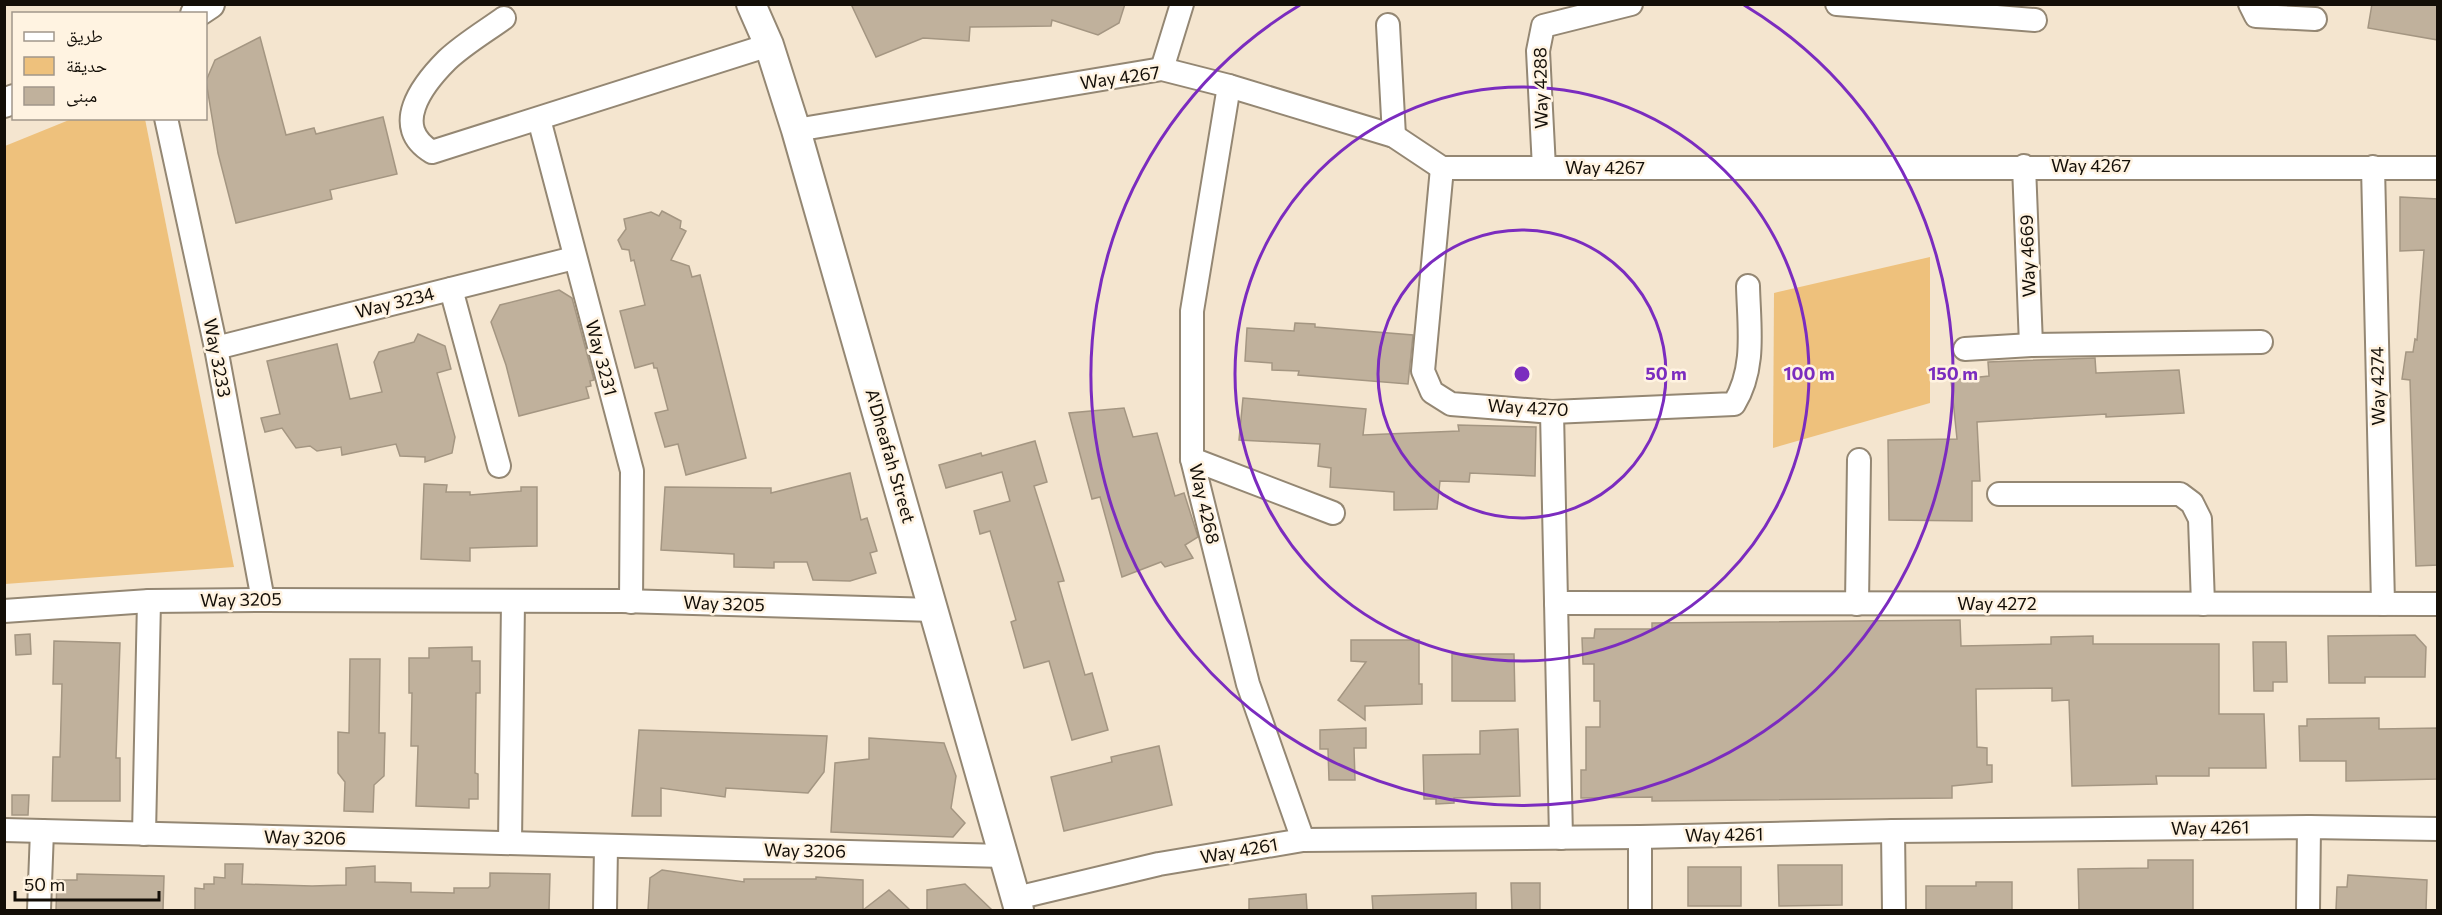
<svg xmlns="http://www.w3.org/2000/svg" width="2442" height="915" font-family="Commissioner,'Noto Naskh Arabic',sans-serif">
<rect width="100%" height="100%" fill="#f4e5cf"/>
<g fill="#eec17c">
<path d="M74,118L145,119L234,567L5,584V146Z"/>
<path d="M1930,257V403L1773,448L1774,293Z"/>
</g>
<g fill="#c0b19c" stroke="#a49682" stroke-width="1.5">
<path d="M851,4H1125L1119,23L1098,35L1052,20L1051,26L970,27L969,41L923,38L876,57Z"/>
<path d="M2372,4H2438V40L2368,28Z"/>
<path d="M260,37L286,135L314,128L316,134L383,117L397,174L330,190L332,199L236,223L218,153L206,81L215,60Z"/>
<path d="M2400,197L2438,199V565L2416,566L2410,380L2402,379L2406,352H2413L2415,339L2417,340L2424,250L2400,251Z"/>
<path d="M662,211L681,221L680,228L686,231L671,260L689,266L692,277L700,275L746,458L686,475L678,444L665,447L655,413L668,410L657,368H654L653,363L635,368L620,311L645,305L634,260L631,261L629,250L622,249L618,240L626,229L624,219L651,212L659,216Z"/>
<path d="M559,290L572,298L594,380L590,381L591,386L586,387L589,398L519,416L506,365L491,322L500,305Z"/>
<path d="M1295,323L1315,324V327L1413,335L1408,384L1298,375L1299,371L1272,370V363L1245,361L1247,328L1294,331Z"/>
<path d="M418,334L445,346L451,369L437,373L455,437L452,453L425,462V457L400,456L396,444L342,455L341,447L317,451L310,446L296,448L282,428L265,432L261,418L280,414L267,361L337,344L350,399L382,392L374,362L379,352L414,342Z"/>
<path d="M2095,358L2096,373L2179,370L2184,413L2106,417V414L1977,422L1980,481H1972V521L1889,520L1888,440L1957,439L1951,380L1989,376L1988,362Z"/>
<path d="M1243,398L1366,409L1363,435L1459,431L1458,425L1536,427L1535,476L1470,473L1469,482L1440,481L1437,509L1394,510V492L1330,487L1331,468L1318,466L1320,444L1239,440Z"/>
<path d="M1124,408L1133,437L1157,433L1175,496L1184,493L1198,537L1185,545L1193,558L1165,567L1161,562L1122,577L1100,497L1092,499L1069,413Z"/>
<path d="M1035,441L1047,482L1034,486L1064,581L1058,582L1085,675L1092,673L1108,730L1072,740L1049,661L1024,668L1011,622L1016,620L990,531L980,534L974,511L1010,501L1002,472L946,488L939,465L981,453L982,456Z"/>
<path d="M850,473L861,520L867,518L877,551L870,553L876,573L850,581L813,580L807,562H774V568L734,567V554L661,550L665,487L771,488V493Z"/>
<path d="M424,484L447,485L446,492H470V495L521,491V487H537V546L470,548V561L421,559Z"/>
<path d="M1960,620L1961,646L2051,644V637L2093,636V644H2219V714H2264L2266,768H2209V776H2156L2157,784L2072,786L2069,700L2052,701V688L1976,689L1977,747L1987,748V765H1992V782L1952,786V798L1652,801V797L1581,798V770H1586V727H1600V701H1594V664H1583L1582,638H1594L1595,629H1652V623Z"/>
<path d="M30,634L31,654L16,655L15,635Z"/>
<path d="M2415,635L2426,647L2425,677H2365V683H2329L2328,636Z"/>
<path d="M1351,640H1419V684H1422V704L1365,706V720L1338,700L1366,662L1351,661Z"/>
<path d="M54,641L120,643L116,758H120V801H52L53,757H60L62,684H53Z"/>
<path d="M2253,642H2286L2287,682H2273V691H2254Z"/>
<path d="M472,647V661H480V693H476L475,773L478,774V799H469V808L416,806L418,746H411L412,693H409V658H429V648Z"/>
<path d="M1452,654H1514L1515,701H1452Z"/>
<path d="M350,659H380L379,733H385L384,776L374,785L373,812L344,811L345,782L338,773V732L349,733Z"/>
<path d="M2379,718V729L2438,728V779L2346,781V761H2300L2299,726H2307V719Z"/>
<path d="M1366,728V748H1354L1355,780H1329L1328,749H1320V730Z"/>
<path d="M1518,729L1520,796L1454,798V803L1436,804V799H1424L1423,755L1480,754V731Z"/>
<path d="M639,730L827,736L824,772L808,793L726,788L725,797L661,788V816H632Z"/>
<path d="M869,738L944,743L956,776L951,808L965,823L953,837L831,832L835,763L869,759Z"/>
<path d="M1159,746L1172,805L1064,831L1051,777L1112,762L1111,757Z"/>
<path d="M12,795H29L28,815H12Z"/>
<path d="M2148,860H2193V910H2079L2078,869L2148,868Z"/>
<path d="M225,864H243L242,884L312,886L346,885V868L375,866V882L411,883V892L454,893V888H488L490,886V873L550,874L549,910H195V888L204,889V884H214V877L225,878Z"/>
<path d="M1778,865H1842V905L1779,906Z"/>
<rect x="1688" y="867" width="53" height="39"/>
<path d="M662,870L744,882V879H816V877L863,880V910L889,890L910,910H648L650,878Z"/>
<path d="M77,874L164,876L163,910H56L57,880H77Z"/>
<path d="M2348,875L2427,880L2426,910H2336L2337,887H2347Z"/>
<path d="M1976,882H2012V910H1926V886H1976Z"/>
<path d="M1511,883H1540V910H1512Z"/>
<path d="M965,884L992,910H927V890Z"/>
<path d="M1476,893V910H1373L1372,896Z"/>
<path d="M1306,894L1307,910H1249V899Z"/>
</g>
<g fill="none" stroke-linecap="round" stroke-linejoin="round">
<g stroke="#948773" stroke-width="26">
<g id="minor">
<path d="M1837,4L2035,20"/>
<path d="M2250,4L2256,16L2315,19"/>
<path d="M504,18C486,31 464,44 447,60C422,85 390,127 432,152L769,45"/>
<path d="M1388,25L1394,136"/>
<path d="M1162,69L1182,4"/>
<path d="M1229,86L1192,311V459L1248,684L1303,840"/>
<path d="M166,118L216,348L263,600"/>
<path d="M539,119L632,471L631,602"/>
<path d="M796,130L1162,69L1229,86L1394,136L1442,168H2438"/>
<path d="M2024,166L2031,345"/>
<path d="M2373,167L2383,604"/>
<path d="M1442,168L1423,371L1432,392L1451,404L1552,412L1734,404C1756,368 1749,327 1748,286"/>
<path d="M1544,168L1538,51L1543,26L1631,4"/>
<path d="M451,289L499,466"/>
<path d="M216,348L574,258"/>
<path d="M1965,349L2031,345L2261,342"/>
<path d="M1552,412L1561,838"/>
<path d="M1192,459L1333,513"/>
<path d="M1999,494H2180L2192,503L2200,519L2203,604"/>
<path d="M1556,603L2438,604"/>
<path d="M1857,604L1859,460"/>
<path d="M4,611L149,601L263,600L622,601L934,610"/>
<path d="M4,830L1004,856"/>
<path d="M1893,831L1894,910"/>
<path d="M144,834L149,601"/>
<path d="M510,843L513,601"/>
<path d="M1016,898L1159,864L1303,840L1640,837L1893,831L2309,827L2438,829"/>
<path d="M39,910L42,831"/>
<path d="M605,910L606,846"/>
<path d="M1640,910V837"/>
<path d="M2308,910L2309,827"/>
</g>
</g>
<g stroke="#948773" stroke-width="32">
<g id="tertiary">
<path d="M751,4L769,45L796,130L1019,910"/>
<path d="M195,14L210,4"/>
<path d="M4,103L14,99"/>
</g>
</g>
<use href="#minor" stroke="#fff" stroke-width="22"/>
<use href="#tertiary" stroke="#fff" stroke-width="28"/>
</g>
<g fill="none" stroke="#7b2cbf" stroke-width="3">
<circle cx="1522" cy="374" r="144"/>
<circle cx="1522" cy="374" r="287"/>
<path d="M1744 5A431 431 0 1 1 1300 5"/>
</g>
<g text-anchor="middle" stroke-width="5" stroke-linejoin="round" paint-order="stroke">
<g font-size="18" fill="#130e07" stroke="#fff3e1">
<text transform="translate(1120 78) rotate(-8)" y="6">Way 4267</text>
<text transform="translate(1541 88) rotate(-91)" y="6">Way 4288</text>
<text x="2091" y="172">Way 4267</text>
<text x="1605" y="174">Way 4267</text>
<text transform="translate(2028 256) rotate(-92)" y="6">Way 4669</text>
<text transform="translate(395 303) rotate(-14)" y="6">Way 3234</text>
<text transform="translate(217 358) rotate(79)" y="6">Way 3233</text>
<text transform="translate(601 358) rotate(75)" y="6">Way 3231</text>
<text transform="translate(2378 386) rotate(-91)" y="6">Way 4274</text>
<text transform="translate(1528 408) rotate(3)" y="6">Way 4270</text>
<text transform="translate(890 456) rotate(74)" y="6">A'Dheafah Street</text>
<text transform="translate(1204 504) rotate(77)" y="6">Way 4268</text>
<text transform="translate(241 600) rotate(-1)" y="6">Way 3205</text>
<text transform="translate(724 604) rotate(2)" y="6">Way 3205</text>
<text x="1997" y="610">Way 4272</text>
<text transform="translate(2210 828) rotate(-1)" y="6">Way 4261</text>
<text transform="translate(1724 835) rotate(-1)" y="6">Way 4261</text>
<text transform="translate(305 838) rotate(1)" y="6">Way 3206</text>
<text transform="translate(805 851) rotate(1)" y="6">Way 3206</text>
<text transform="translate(1239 851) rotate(-10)" y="6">Way 4261</text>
</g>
</g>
<circle cx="1522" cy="374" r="9" fill="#7b2cbf" stroke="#fff3e1" stroke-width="3"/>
<g font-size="18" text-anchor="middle" font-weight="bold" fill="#7b2cbf" stroke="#fff3e1" stroke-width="5" stroke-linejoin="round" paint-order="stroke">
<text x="1666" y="380">50 m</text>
<text x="1809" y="380">100 m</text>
<text x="1953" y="380">150 m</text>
</g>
<rect width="2442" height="915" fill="none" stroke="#130e07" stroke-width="12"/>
<rect x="12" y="12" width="195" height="108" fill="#fff3e1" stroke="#a1978a" stroke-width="1.5"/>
<rect x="24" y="32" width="30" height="9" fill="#ffffff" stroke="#a1978a" stroke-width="1.5"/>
<text x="66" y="42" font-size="18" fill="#130e07">طريق</text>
<rect x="24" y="57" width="30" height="18" fill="#eec17c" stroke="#a1978a" stroke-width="1.5"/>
<text x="66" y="72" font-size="18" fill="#130e07">حديقة</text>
<rect x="24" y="87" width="30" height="18" fill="#c0b19c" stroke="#a1978a" stroke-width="1.5"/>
<text x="66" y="102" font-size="18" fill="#130e07">مبنى</text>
<path d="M15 891v9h144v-9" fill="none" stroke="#130e07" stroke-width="3"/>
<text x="24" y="891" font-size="18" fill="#130e07" stroke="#fff3e1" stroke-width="4.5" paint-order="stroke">50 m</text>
</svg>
